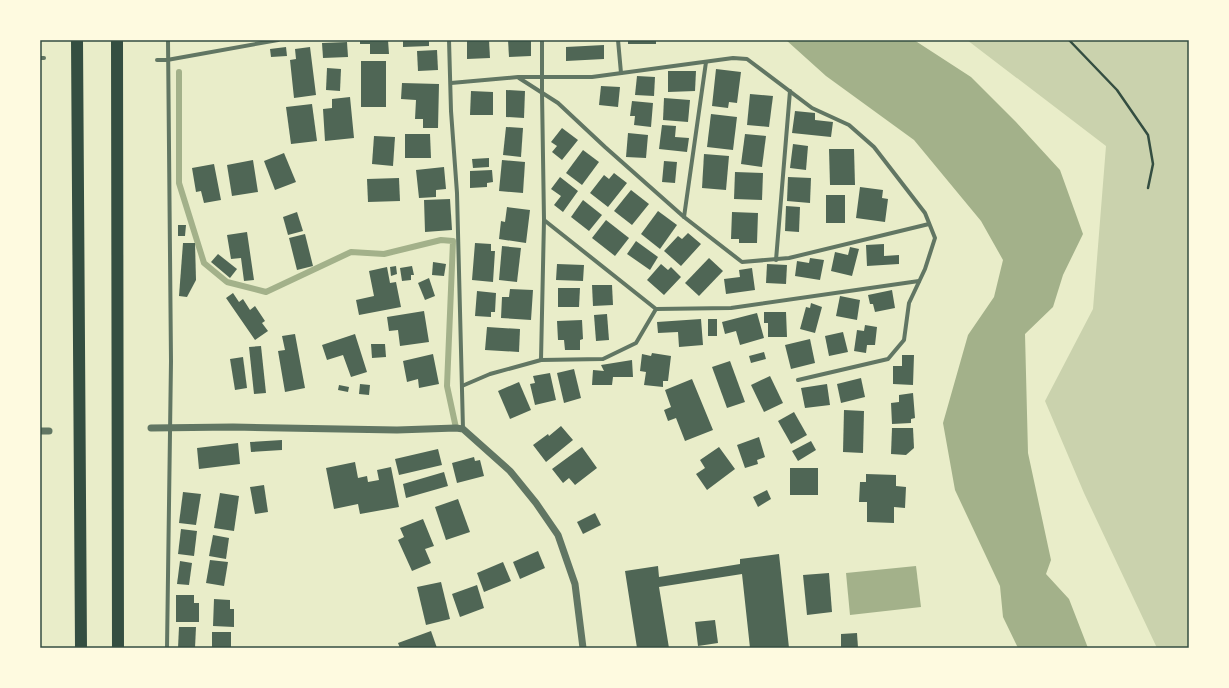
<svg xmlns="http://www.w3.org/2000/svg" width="1229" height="688" font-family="Cabin,sans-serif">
<rect width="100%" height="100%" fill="#e9edc9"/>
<path fill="#cad2ad" d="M967,40H1189V648H1157L1084,493L1045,401L1093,309L1106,146Z"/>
<g fill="#a3b18a">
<path d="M786,40H914L971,77L1016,122L1060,170L1083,234L1063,275L1053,307L1025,334L1028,453L1051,560L1046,574L1069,599L1088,648H1018L1003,617L1000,586L955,490L943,423L968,335L994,297L1003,260L981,221L914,140L826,76Z"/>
<path d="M916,566L921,607L850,615L846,573Z"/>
</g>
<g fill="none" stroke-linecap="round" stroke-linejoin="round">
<path stroke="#a3b18a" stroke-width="6" d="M179,72V183L204,263L227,282L266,292L351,252L384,254L441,240L453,241L447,386L456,428"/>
</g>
<g fill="#4f6655">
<path d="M360,40H388L389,54H370V44H360Z"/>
<path d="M403,40H429V46L403,47Z"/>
<path d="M467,40H489L490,58L467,59Z"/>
<path d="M508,40H531V56L509,57Z"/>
<rect x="628" y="40" width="28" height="4"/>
<path d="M347,42L348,57L323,58L322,43Z"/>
<path d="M604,45V59L566,61V47Z"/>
<path d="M286,47L287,56L271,57L270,49Z"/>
<path d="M310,47L316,95L294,98L290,60L296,59L295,49Z"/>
<path d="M437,50L438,70L418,71L417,51Z"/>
<rect x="361" y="61" width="25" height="46"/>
<path d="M327,68L341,69L340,91L326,90Z"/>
<path d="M716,69L741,72L737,103L729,102L728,108L712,106Z"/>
<path d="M668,71H696L695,91L668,92Z"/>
<path d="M637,76L655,77L654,96L635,95Z"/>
<path d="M402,83L439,84L438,128H423V119H415L416,100L401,99Z"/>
<path d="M601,86L620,87L618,107L599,105Z"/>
<path d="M506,90L525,91L524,118L506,117Z"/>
<path d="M471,91L493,92V115H470Z"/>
<path d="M750,94L773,96L769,127L747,125Z"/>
<path d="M350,97L354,138L325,141L323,109L332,108V99Z"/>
<path d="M664,98L690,100L688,122L663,120Z"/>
<path d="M632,101L653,103L651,127L634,125L635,116H630Z"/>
<path d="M312,104L317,141L291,144L286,107Z"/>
<path d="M795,111L815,113V120L833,122L831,137L792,133Z"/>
<path d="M711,114L737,117L733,150L707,147Z"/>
<path d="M662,125L676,126L675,137L689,138L687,152L659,149Z"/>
<path d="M506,127L523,128L521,157L503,155Z"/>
<path d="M562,128L578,140L562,160L552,152L557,146L551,142Z"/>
<path d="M628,133L648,135L646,158L626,157Z"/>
<path d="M405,134H430L431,158H405Z"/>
<path d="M745,134L766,136L762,167L741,164Z"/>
<path d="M374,136L395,137L393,166L372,164Z"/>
<path d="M793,144L808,146L806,170L790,168Z"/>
<path d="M829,149H854L855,185H830Z"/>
<path d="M583,150L599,162L582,185L566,173Z"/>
<path d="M284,153L296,182L275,190L264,161Z"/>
<path d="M704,154L729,156L726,190L702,188Z"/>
<path d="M489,158V167L473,168L472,159Z"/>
<path d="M253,160L258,192L232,196L227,165Z"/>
<path d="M502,160L525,162L523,193L499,191Z"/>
<path d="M664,161L677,162L675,183L662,182Z"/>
<path d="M214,164L221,200L204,203L201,191L196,192L192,168Z"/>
<path d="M444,167L446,189L436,190V197L419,198L416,170Z"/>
<path d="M492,170L493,182L487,183V187L470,188V171Z"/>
<path d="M735,172L763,173L762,200L734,199Z"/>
<path d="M614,173L627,183L608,207L590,193L604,175L609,179Z"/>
<path d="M560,177L578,191L563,212L554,205L561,196L551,189Z"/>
<path d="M788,177L811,178L810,203L787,201Z"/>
<path d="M399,178L400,201L368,202L367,179Z"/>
<path d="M860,187L883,190L882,198L888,199L885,222L856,218Z"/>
<path d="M631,190L649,204L632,225L614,211Z"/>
<rect x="826" y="195" width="19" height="28"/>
<path d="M450,199L452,230L425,232L424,200Z"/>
<path d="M583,200L602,215L589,231L571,217Z"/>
<path d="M786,206L800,207L799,232L785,231Z"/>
<path d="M507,207L530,210L526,243L499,239L501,221L505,222Z"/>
<path d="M658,211L677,225L660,249L641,234Z"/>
<path d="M297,212L303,231L288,235L283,217Z"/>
<path d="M732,212L758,213L757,243H739V239H731Z"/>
<path d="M606,220L629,238L615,256L592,238Z"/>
<path d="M178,225H186L185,236H178Z"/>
<path d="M247,232L254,280L244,281L241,258L231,259L227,235Z"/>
<path d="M688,233L701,244L681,266L664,251L678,236L682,239Z"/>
<path d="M305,234L313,266L297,270L289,238Z"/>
<path d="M636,241L658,257L650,270L627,254Z"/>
<path d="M183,243H195L196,280L187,297L179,296Z"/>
<path d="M475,243L491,244V251H495L493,282L472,280Z"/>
<path d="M884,244V256L899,255V264L867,266L866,245Z"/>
<path d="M502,246L521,248L517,282L499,280Z"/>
<path d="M850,247L859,249L852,276L831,271L835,252L848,255Z"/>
<path d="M218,254L237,269L230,278L211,262Z"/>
<path d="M709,258L723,271L699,296L685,283Z"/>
<path d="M810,258L824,260L820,280L795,276L797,261L809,263Z"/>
<path d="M433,262L446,264L444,276L432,275Z"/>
<path d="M557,264L584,265L583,281L556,280Z"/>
<path d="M661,264L668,270L671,267L681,277L664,295L647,280Z"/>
<path d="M767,264L787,265L786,284L766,283Z"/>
<path d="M396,266L397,274L391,276L390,267Z"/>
<path d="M412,266L414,275H411V280L402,281L400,268Z"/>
<path d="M387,267L390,283L396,282L401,307L359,315L356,300L374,296L369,271Z"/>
<path d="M752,268L755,290L726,294L724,279L740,277L739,270Z"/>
<path d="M429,278L435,296L425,300L418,283Z"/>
<path d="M592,285H612L613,305L593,306Z"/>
<path d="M558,288H580L579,307H558Z"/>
<path d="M510,289L533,290L531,320L501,318L502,297H509Z"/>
<path d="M892,290L895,308L875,312L873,304H870L868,295Z"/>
<path d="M477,291L496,293L495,312H491V317L475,316Z"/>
<path d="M233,293L239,302L243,299L250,310L255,306L265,321L262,323L268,331L255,340L226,298Z"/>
<path d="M840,296L860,300L857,320L836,316Z"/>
<path d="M811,303L822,307L815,333L800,329L806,307L810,308Z"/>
<path d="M424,311L429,342L400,346L398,330L389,331L387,317Z"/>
<path d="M764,312H786L787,337H768V323H764Z"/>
<path d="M757,313L764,338L740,345L736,331L725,334L722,322Z"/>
<path d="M607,314L609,340L596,341L594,315Z"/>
<path d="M701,319L703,345L679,347L678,332L658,333L657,322Z"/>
<rect x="708" y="319" width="9" height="17"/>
<path d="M582,320L583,339L580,340V350H565L564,340H558L557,321Z"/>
<path d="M865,325L877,327L875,345H867L866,353L854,351L857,330L864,331Z"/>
<path d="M487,327L520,329L519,352L485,350Z"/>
<path d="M843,332L848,352L829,356L825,336Z"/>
<path d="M295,334L305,388L285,392L278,351L285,350L282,336Z"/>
<path d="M355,334L367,372L351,377L343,355L327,360L322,345Z"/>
<path d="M810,339L815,363L791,369L785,345Z"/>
<path d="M371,344H385L386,357L372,358Z"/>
<path d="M261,346L266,393L254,394L249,347Z"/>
<path d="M764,352L766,359L751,363L749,356Z"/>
<path d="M652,353L671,356L668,381H663V387L644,385L646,372L640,371L642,354L651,356Z"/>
<path d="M433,354L439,384L419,388L418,379L407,382L403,361Z"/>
<path d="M902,355H914L913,385L893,384V366H902Z"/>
<path d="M243,357L247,388L235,390L230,359Z"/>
<path d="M632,360L633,377H613L612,385H592L593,370L604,371L601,365Z"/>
<path d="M730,361L745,402L727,408L712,367Z"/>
<path d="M574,369L581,398L564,403L557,373Z"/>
<path d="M550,373L556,400L535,405L530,384L535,383L533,376Z"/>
<path d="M770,376L783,403L764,412L751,385Z"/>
<path d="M861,378L865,397L841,403L837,384Z"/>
<path d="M692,379L713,430L685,441L676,418L668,421L664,410L671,407L665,390Z"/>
<path d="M519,382L531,410L510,419L498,391Z"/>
<path d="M360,384L370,385L369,395L359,394Z"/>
<path d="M827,384L830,405L805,408L801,388Z"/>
<path d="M339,385L349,387L348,392L338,390Z"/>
<path d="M913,393L915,418L911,419V423L892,424L891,403L899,402V395Z"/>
<path d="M844,410L864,411L863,453L843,452Z"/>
<path d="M794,412L807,435L791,444L778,421Z"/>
<path d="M561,426L573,440L546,462L533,445L548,434L549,436Z"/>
<path d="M892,428H913L914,448L906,455L891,454Z"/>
<path d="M759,437L765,457L757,460L758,464L745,468L737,445Z"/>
<path d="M282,440V450L251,452L250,442Z"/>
<path d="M811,441L816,450L798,461L792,451Z"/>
<path d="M238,443L240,464L199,469L197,448Z"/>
<path d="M582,447L597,468L575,485L569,478L563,483L552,469Z"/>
<path d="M719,447L735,469L707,490L696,474L705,468L700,460Z"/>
<path d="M438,449L442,465L399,475L395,459Z"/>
<path d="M474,457L475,461L480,460L484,476L457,483L452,463Z"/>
<path d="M355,462L358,478L367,476L368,482L379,480L377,470L391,467L399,507L360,514L358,504L334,509L326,468Z"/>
<rect x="790" y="468" width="28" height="27"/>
<path d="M444,472L448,486L406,498L403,484Z"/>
<path d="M866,474L896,475V486L906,487L905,508L894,507V523L867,522V502H859L860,482H866Z"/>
<path d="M264,485L268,512L255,514L250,487Z"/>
<path d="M767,490L771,499L758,507L753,497Z"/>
<path d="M183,492L201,494L196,525L179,523Z"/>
<path d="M220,493L239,496L234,531L214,528Z"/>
<path d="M458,499L470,532L446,540L435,507Z"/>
<path d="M595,513L601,525L583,534L577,522Z"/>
<path d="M423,519L434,546L425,549L431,563L412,571L398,540L404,537L400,528Z"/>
<path d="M181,529L197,531L194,556L178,554Z"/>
<path d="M213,535L229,538L226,559L209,556Z"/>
<path d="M538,551L545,568L520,579L513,562Z"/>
<path d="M779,554L789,648H750L742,574L659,587L669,648H637L625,571L658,566L659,577L740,564V559Z"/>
<path d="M210,560L228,562L224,586L206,583Z"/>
<path d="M180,561L192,563L189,585L177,584Z"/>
<path d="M503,562L511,581L484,592L477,573Z"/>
<path d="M829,573L832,612L807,615L803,575Z"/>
<path d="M441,582L450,619L426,625L417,587Z"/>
<path d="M477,585L484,608L460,617L452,594Z"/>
<path d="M176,595H194V603H199V622H176Z"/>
<path d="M214,599L230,600V609H234V627L213,626Z"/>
<path d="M715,620L718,643L698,646L695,622Z"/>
<path d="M179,627H196L195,648H178Z"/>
<path d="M431,631L437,648H400L398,643Z"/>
<rect x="212" y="632" width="19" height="16"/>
<path d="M857,633L858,648H841V634Z"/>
</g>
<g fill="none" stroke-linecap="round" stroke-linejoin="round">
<path stroke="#344e41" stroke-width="2.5" d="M1069,40L1117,90L1148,135L1153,164L1148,188"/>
<g stroke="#617663" stroke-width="4">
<path d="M449,40L451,111L457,193L463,429"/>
<path d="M618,40L621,73"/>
<path d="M40,58H44"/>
<path d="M157,60H167L278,40"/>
<path d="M519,78L558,103L605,147L684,217L742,262L789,258L929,224"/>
<path d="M451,83L518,77H592L733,58L747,59L812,108L849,125L874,147L925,213L935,238L925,269L909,303L904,340L888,359L798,380"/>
<path d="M684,217L706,62"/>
<path d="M776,260L790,91"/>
<path d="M656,309L731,308L919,281"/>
<path d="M541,360L544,220L542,93V40"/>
<path d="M462,386L490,374L541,360L603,359L636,343L656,309L544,220"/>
<path d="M167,648L171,361L168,40"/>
</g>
<g stroke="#617663" stroke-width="7">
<path d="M151,428L233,427L397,430L456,428L463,429L510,471L536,503L558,535L575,584L583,648"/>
<path d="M40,431H49"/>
</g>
<g stroke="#344e41" stroke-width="12">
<path d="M77,40L81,648"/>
<path d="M117,40L118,648"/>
</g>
</g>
<rect width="1229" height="688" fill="none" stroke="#fefae0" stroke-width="82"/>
<rect x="41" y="41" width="1147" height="606" fill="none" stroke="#344e41" stroke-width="1.5"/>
</svg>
